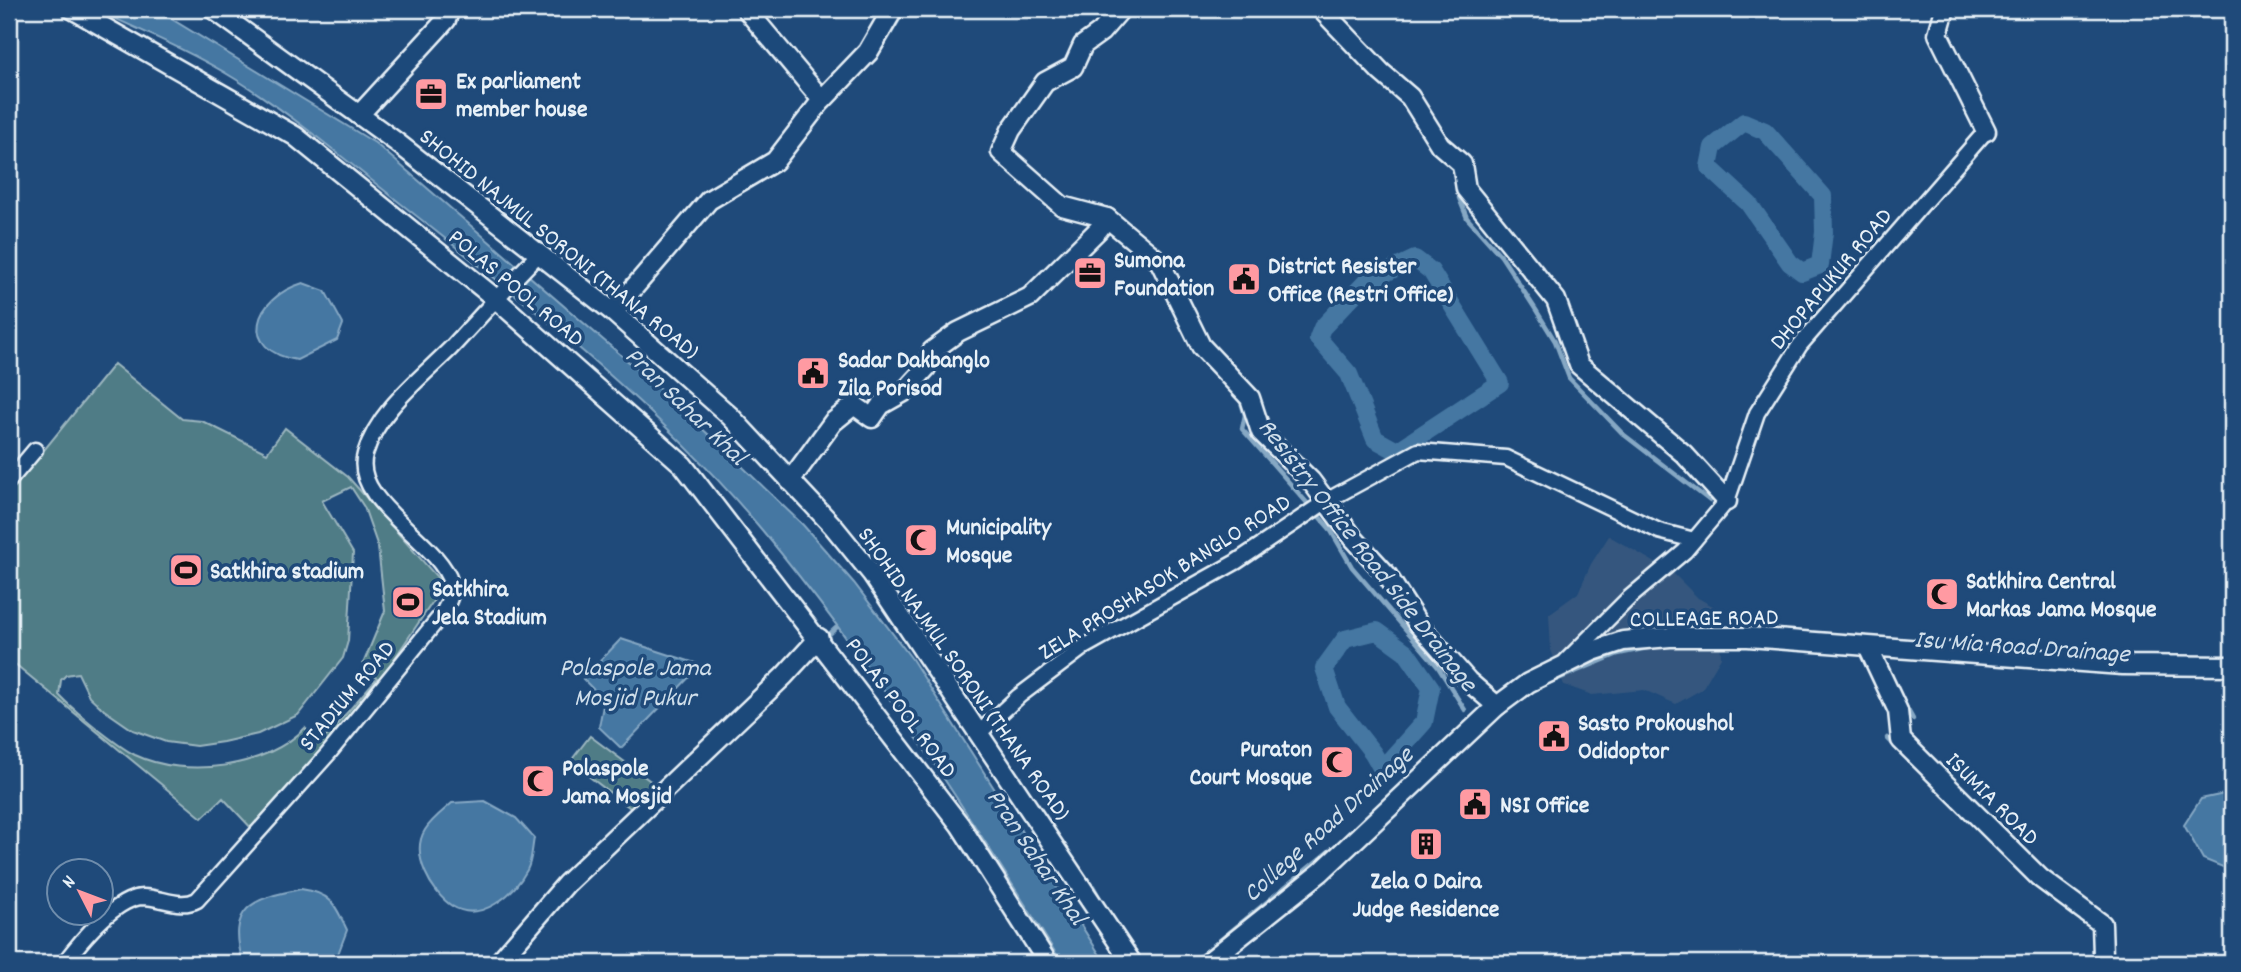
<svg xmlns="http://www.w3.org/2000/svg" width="2241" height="972" font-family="Dekko,sans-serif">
<rect width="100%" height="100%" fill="#1f4a7a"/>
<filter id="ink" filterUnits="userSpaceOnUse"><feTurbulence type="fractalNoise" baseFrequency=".0143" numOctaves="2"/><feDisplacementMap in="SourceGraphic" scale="14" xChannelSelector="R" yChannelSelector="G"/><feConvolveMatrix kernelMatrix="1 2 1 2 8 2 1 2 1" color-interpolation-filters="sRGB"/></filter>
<g filter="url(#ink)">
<path fill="#35577e" d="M1609,536L1673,573L1698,598L1718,609L1721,657L1702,689L1676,704L1644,690L1592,695L1564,685L1551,650L1549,614L1578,593L1591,564Z"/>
<g fill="#4f7c86" stroke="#9cb6bf" stroke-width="2" fill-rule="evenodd">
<path d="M114,364L182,419L202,421L267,453L285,428L348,477L444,585L382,677L254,831L223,798L202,818L9,659V493ZM351,487L364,507L378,547L385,611L363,664L377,678L320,744L305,728C266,768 186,779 135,755C117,746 73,710 59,695L61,680L66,675L78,673L89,696L104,710L133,730L166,742L196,746L223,742L258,734L298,715L343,658L348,641L353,553L322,501Z"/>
<path d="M590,736L653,783L633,810L570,762Z"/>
</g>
<g fill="#4577a2" stroke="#86a8c4" stroke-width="2">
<path d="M94,9H155L375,143L644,375L723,448L803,525L854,583L912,659L1105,963H1062C969,815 874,665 762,530C662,410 536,310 414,214C356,169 299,119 237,80C192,52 142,31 94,9Z"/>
<path d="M303,283L325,291L343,324L337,340L297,360C237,350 253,298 303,283Z"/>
<path d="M621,639L701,665L621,748L599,727L604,700L583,679Z"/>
<path d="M2229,793L2232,795V869L2230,870L2203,859L2184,825L2201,799Z"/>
<path d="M485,801L516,818L534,838C532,848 532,861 527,870C514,894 481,924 452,906C431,892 410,854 425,830C431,820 443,811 452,803Z"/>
<path d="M301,889C331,893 335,904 347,930L338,954L329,963H243C227,907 251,899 301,889Z"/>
</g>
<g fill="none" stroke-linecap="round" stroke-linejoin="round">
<g stroke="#86a8c4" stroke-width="4.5">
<path d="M234,9L241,14"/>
<path d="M868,65L875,59L905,9"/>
<path d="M1459,198L1467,218L1501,256L1536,310L1555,341L1569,378L1623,434L1710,501"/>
<path d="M1239,396L1245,415L1242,429L1330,529L1352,567L1438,667L1465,710"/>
<path d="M824,639L836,628"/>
<path d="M2181,674L2232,675"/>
<path d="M1894,685L1913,719"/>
<path d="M1534,689L1618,654L1657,646"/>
<path d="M1887,738L1896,747"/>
<path d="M1398,788L1453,737"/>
<path d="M1944,795L1976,826"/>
<path d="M1093,886L1106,909"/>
<path d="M1115,922L1129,944"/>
<path d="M1192,963L1340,842"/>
</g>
<g stroke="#4577a2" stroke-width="18">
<path d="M1744,122L1765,131L1823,196L1824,232L1820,265L1802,272L1790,263L1749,204L1709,167L1713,147Z"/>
<path d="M1415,259L1431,271L1500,383L1397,451L1375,439L1349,374L1318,338L1322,328L1366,282Z"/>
<path d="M1377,631L1406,652L1431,688L1424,722L1382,769L1373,753L1337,707L1324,668L1345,639Z"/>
</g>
<g stroke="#e8f1f8" stroke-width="19">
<g id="minor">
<path d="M9,481L35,450"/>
<path d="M1566,661L1628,599L1685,551L1727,501L1757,413L1800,345L1986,131"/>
<path d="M979,733L1019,696L1084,647L1236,562L1328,500L1418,451L1506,458L1659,531L1694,540"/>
<path d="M64,963C80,942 115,898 143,897C161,897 180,909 197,900L328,754L443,613C448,603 454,593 451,583C439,541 351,502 365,454C378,410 420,379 451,348C480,317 508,285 538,255"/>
</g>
</g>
<g stroke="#e8f1f8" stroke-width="23">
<g id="tertiary">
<path d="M72,9L295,136L496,299L683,465L960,825L1048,963"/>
<path d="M213,9L395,141L613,312L730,416L833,526L872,574L1132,963"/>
<path d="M1121,9L1101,32L1083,45L1073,67L1045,82L1011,130L1001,152L1062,206L1107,218L1160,262L1201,346L1250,398L1261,432L1311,481L1355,540L1387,575L1418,624L1468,681L1497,706"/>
<path d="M1321,9L1381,72L1410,97L1440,145L1462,164L1466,189L1556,300L1579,365L1684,454L1727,501"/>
<path d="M1945,9L1938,34L1986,131"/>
<path d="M359,115L446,20L450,9"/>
<path d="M613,312L709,200L775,161L822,100L746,9"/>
<path d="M790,481L833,422L854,405L872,418L881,405L904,392L926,368L932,351L958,332L1030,297L1099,229L1107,218"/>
<path d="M1868,647L1898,711L1901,740L2040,878L2102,924L2103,955L2101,963"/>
<path d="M498,963L566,884L784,676L819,638"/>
<path d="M1207,963L1321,872L1497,706L1528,683L1593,651L1623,641L1670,637H1748L2122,665L2232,666"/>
</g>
</g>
<g stroke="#e8f1f8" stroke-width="24">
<path id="secondary" d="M822,100L868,52L893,9"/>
</g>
<use href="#minor" stroke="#1f4a7a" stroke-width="14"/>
<use href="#tertiary" stroke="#1f4a7a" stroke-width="18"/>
<use href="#secondary" stroke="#1f4a7a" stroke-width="19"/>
</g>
</g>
<defs>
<g id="office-square" transform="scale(1.75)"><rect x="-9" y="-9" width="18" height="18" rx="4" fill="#ff9aa2" stroke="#1f4a7a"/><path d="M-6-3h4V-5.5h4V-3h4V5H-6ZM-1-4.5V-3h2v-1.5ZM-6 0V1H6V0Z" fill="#111"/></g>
<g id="civic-square" transform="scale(1.75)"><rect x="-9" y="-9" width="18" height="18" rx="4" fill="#ff9aa2" stroke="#1f4a7a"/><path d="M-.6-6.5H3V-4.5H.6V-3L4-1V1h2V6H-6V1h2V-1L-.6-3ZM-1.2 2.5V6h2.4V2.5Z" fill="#111"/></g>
<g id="mosque-square" transform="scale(1.75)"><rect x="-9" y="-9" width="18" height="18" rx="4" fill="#ff9aa2" stroke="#1f4a7a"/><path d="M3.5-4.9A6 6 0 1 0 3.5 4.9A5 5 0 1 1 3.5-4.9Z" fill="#111"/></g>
<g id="stadium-square" transform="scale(1.75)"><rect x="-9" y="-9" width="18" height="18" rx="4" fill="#ff9aa2" stroke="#1f4a7a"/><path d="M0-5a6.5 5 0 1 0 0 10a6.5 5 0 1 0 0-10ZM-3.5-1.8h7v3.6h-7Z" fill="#111"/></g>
<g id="building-square" transform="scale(1.75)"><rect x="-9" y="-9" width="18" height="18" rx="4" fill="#ff9aa2" stroke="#1f4a7a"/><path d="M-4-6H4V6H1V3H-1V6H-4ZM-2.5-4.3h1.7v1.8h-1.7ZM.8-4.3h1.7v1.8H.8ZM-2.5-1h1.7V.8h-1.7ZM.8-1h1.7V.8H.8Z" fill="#111"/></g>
</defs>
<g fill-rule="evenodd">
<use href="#office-square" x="431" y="94"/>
<use href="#office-square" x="1090" y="273"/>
<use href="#civic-square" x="1244" y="279"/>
<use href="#civic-square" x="813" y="373"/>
<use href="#mosque-square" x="921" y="540"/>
<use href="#stadium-square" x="186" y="570"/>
<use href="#mosque-square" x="1942" y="594"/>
<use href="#stadium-square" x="408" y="602"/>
<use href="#civic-square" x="1554" y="736"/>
<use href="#mosque-square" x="1337" y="762"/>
<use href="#mosque-square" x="538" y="781"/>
<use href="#civic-square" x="1475" y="804"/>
<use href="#building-square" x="1426" y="844"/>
</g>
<g text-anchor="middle" stroke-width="7" stroke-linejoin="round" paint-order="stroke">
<g font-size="24" font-weight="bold" fill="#e8f1f8" stroke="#1f4a7a" text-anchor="start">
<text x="456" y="88">Ex parliament<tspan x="456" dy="28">member house</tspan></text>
<text x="1114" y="267">Sumona<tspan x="1114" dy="28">Foundation</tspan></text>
<text x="1268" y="273">District Resister<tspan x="1268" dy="28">Office (Restri Office)</tspan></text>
<text x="838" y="367">Sadar Dakbanglo<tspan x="838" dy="28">Zila Porisod</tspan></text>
<text x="946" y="534">Municipality<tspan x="946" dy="28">Mosque</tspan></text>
<text x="210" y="578">Satkhira stadium</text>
<text x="1966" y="588">Satkhira Central<tspan x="1966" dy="28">Markas Jama Mosque</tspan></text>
<text x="432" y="596">Satkhira<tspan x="432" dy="28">Jela Stadium</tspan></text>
<text x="1578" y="730">Sasto Prokoushol<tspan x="1578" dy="28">Odidoptor</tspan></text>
<text x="1312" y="756" text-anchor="end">Puraton<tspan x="1312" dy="28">Court Mosque</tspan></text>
<text x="562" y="775">Polaspole<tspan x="562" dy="28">Jama Mosjid</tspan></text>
<text x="1500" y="812">NSI Office</text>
<text x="1426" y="888" text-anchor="middle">Zela O Daira<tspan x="1426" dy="28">Judge Residence</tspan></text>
</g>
<g font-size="24" fill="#e8f1f8" stroke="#1f4a7a">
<text transform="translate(560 243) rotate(39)" y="8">SHOHID NAJMUL SORONI (THANA ROAD)</text>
<text transform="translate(1830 278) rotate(-50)" y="8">DHOPAPUKUR ROAD</text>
<text transform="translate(517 287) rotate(40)" y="8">POLAS POOL ROAD</text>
<text transform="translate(1164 576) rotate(-32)" y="8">ZELA PROSHASOK BANGLO ROAD</text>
<text transform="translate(1704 617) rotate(-1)" y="8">COLLEAGE ROAD</text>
<text transform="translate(965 673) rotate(55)" y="8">SHOHID NAJMUL SORONI (THANA ROAD)</text>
<text transform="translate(346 695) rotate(-50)" y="8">STADIUM ROAD</text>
<text transform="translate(902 707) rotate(53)" y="8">POLAS POOL ROAD</text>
<text transform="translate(1993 798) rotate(45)" y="8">ISUMIA ROAD</text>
</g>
<g font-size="26" font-style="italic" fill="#d0dfeb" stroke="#1f4a7a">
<text transform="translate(687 405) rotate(44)" y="9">Pran Sahar Khal</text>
<text transform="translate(1369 554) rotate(52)" y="9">Resistry Office Road Side Drainage</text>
<text transform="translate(2022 645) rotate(4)" y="9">Isu Mia Road Drainage</text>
<text x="635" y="675">Polaspole Jama<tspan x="635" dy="30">Mosjid Pukur</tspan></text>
<text transform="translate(1327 823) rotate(-42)" y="9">College Road Drainage</text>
<text transform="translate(1038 856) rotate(56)" y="9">Pran Sahar Khal</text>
</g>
</g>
<rect width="2241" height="972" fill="none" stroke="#1f4a7a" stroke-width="35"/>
<rect x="18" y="18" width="2206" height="937" fill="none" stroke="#e8f1f8" stroke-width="2.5" filter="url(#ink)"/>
<g transform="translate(80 892) rotate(312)"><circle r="33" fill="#1f4a7a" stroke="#6f8dac" stroke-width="2"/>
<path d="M0-5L12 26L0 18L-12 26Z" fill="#ff9aa2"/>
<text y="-10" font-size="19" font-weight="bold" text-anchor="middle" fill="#e8f1f8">N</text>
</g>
</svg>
